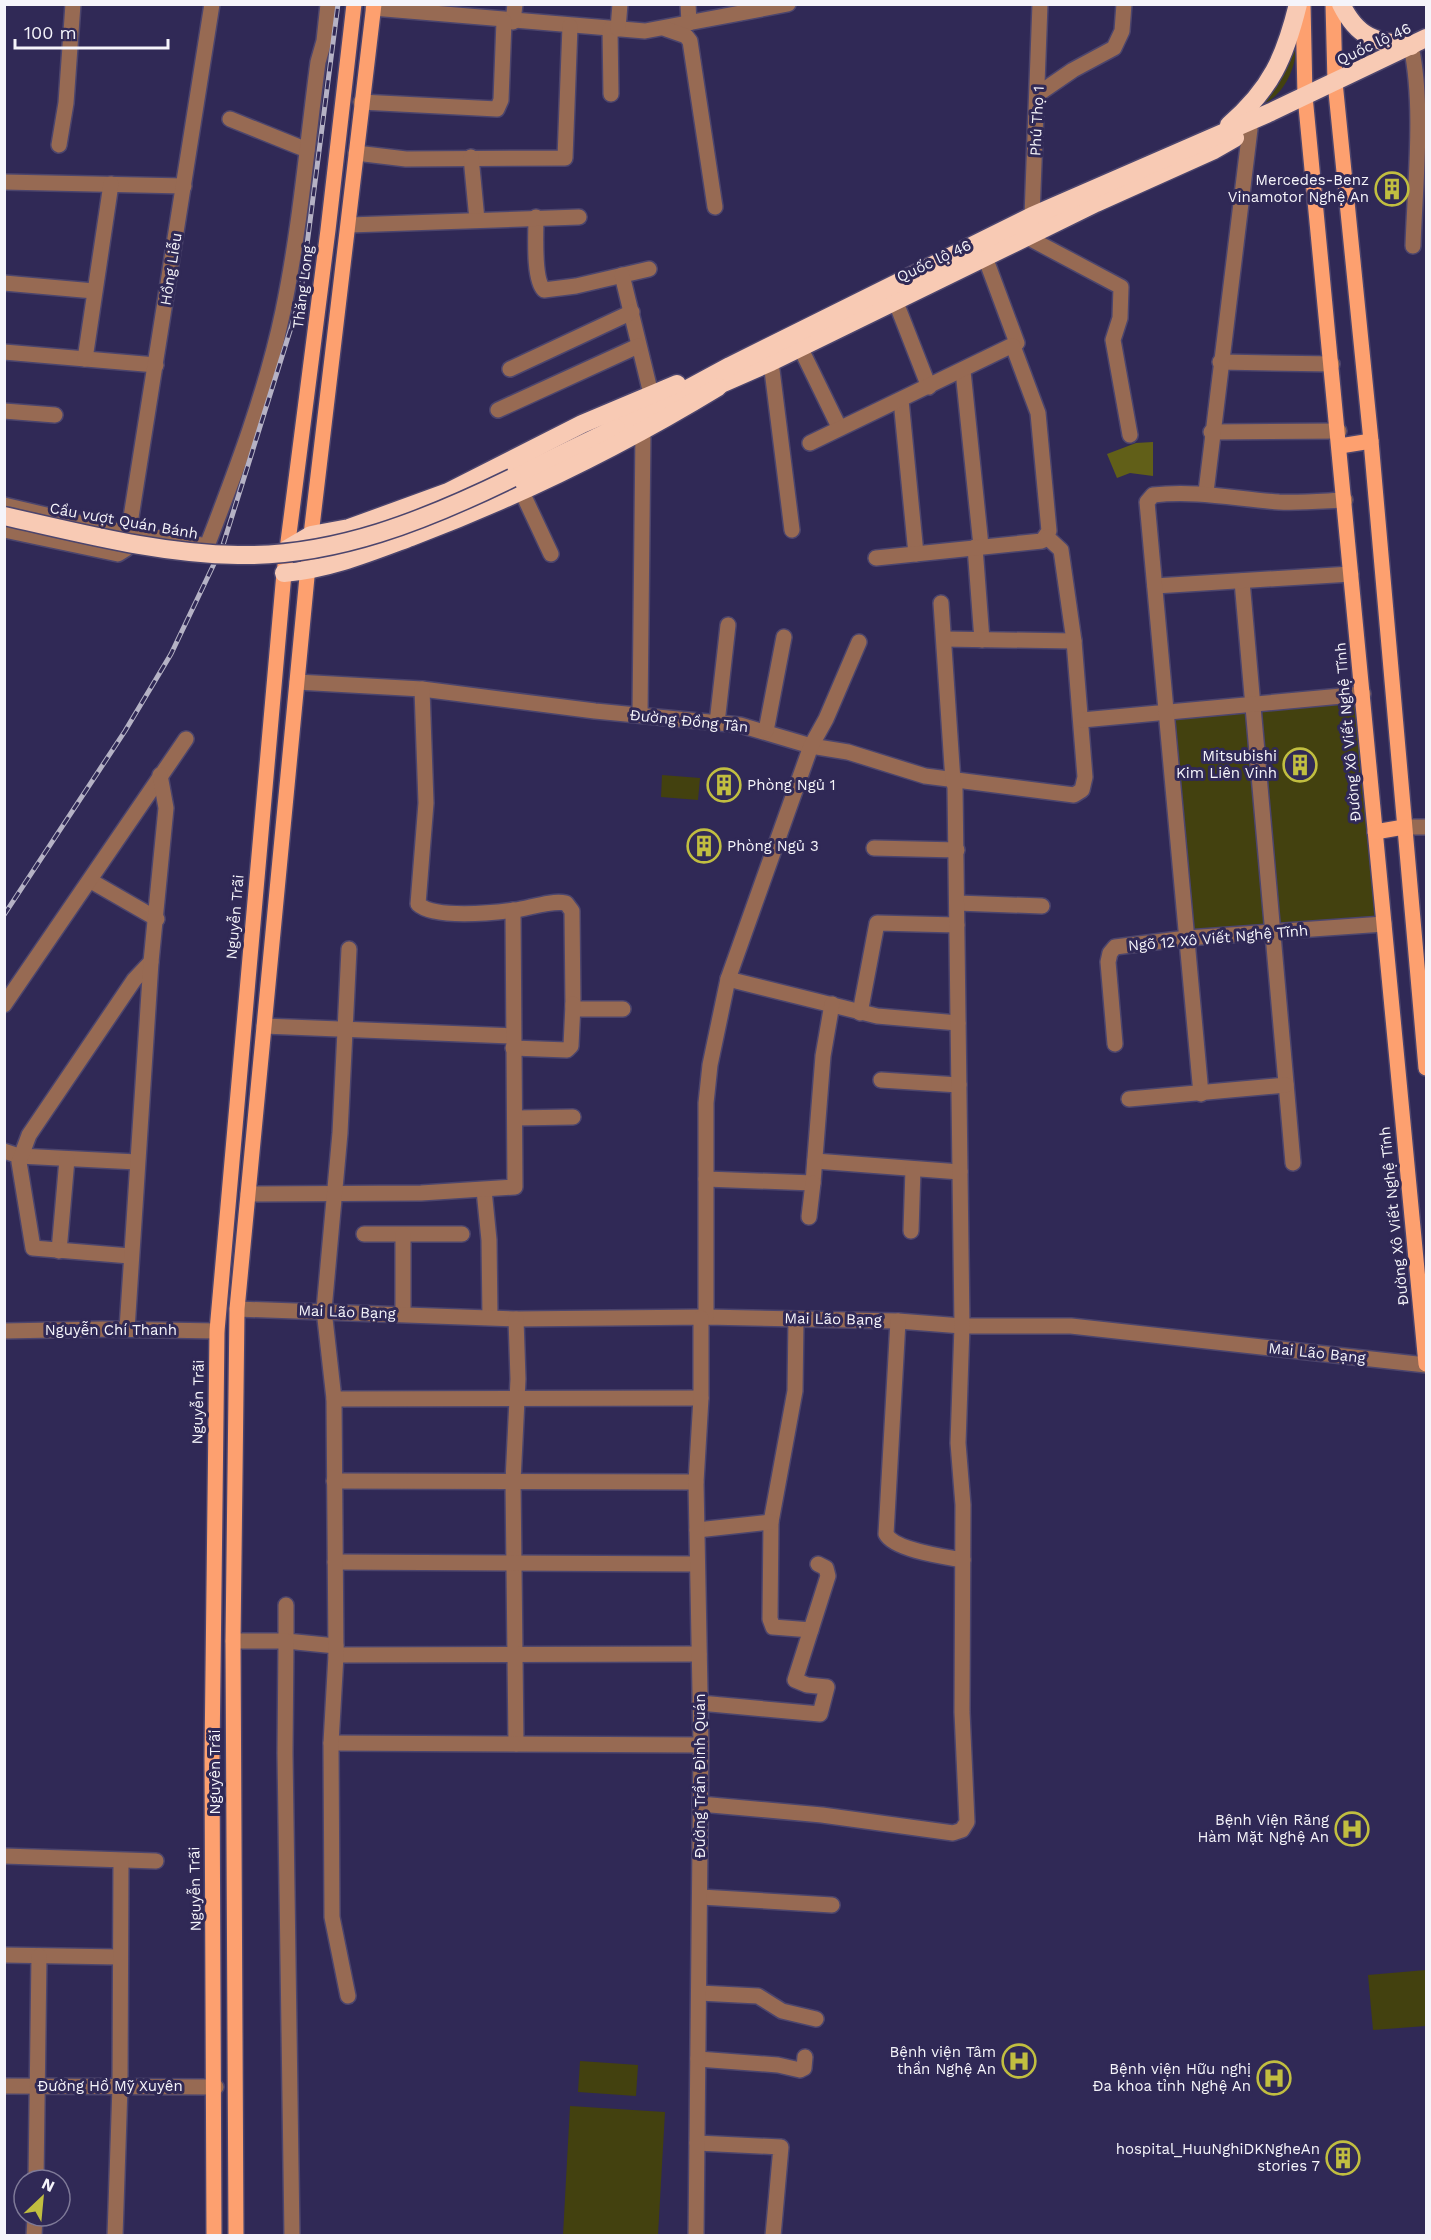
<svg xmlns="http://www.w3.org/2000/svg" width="1431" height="2240" font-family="'Work Sans',sans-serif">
<rect width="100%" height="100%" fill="#302956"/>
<g fill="#43410f">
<path d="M1293,49L1296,51C1294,73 1281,99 1258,106Z"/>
<path d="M1363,694L1384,924L1187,938L1167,712Z"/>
<path d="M662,775L700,778L698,800L661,797Z"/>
<path d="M1426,1970V2026L1373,2030L1368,1975Z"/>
<path d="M580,2061L638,2065L636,2096L578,2092Z"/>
<path d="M570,2106L665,2112L658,2235H563Z"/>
</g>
<path fill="#615f18" d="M1153,442V476L1130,473L1117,478L1107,454L1136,443Z"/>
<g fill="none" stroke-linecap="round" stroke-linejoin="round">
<g stroke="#4c456d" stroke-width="18">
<g id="minor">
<path d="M688,4L689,23"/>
<path d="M1040,4L1032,216L1027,237L1121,287L1120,318L1113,340L1130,435"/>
<path d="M373,8L645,31L788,4"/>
<path d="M513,22L515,4"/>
<path d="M610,29L611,94"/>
<path d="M618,29L620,4"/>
<path d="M666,29L686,36L690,41L715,207"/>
<path d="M1411,46C1424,106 1415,184 1413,246"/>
<path d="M1038,94L1073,70L1114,48L1122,31L1124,4"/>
<path d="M361,102L497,109L501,100L504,21"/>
<path d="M230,119L307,150"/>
<path d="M59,145L66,103L73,4"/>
<path d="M356,153L406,159L565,158L570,26"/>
<path d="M471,157L477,220"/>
<path d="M4,182L184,186"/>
<path d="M536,217C536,234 533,279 544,290L576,286L649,269"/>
<path d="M349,225L579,217"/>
<path d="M622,275L651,394"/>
<path d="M4,283L94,291"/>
<path d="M895,300L929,387"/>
<path d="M800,347L839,427"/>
<path d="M4,352L156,365"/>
<path d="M85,359L111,184"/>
<path d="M771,362L792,530"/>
<path d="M1220,362L1332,364"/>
<path d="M510,369L632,312"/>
<path d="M963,371L981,546"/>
<path d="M901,400L916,554"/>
<path d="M498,410L638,346"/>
<path d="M4,411L55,415"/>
<path d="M1211,432L1339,431"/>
<path d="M810,443L1017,343L985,257"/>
<path d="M521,490L551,554"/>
<path d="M1206,492L1250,129"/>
<path d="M4,505L101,528L207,546C237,468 266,392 283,311C300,229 307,145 318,62L324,41L328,4"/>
<path d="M4,530L118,554L126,549L212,4"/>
<path d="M975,547L982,640"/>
<path d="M876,558L1042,541L1049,531L1038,413L1013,346"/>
<path d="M1242,581L1293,1163"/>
<path d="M1155,586L1351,574"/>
<path d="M944,639L1074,641"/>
<path d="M297,682L422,689L595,711L740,725L811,746L848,752L925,776L1074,795L1082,790L1085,777L1074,641L1061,550L1047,537"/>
<path d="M422,689L426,803L418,904C434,919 493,913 515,910C530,908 551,900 566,903L572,911L573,1006L578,1009H623"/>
<path d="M640,715L643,431"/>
<path d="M1082,720L1363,694"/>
<path d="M717,723L728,625"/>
<path d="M766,731L784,637"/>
<path d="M1404,827H1426"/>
<path d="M874,848L957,850"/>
<path d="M91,881L157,919"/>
<path d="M957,903L1042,906"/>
<path d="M728,979L877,1016L958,1023"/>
<path d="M4,1005L186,739"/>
<path d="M860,1013L877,923L957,925"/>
<path d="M264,1026L513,1036"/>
<path d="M1115,1044L1108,962L1110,953L1115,947L1187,938L1384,924"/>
<path d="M513,1048L567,1050L571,1046L573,1004"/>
<path d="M881,1080L959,1085"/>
<path d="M1201,1094L1147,502L1153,495C1197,490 1236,499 1279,502C1301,503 1323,501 1345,500"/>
<path d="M1129,1099L1286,1085"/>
<path d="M515,1118L573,1117"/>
<path d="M4,1151L19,1156L137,1162"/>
<path d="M815,1161L960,1172"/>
<path d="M706,1179L813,1183L823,1056L832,1004"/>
<path d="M484,1190L489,1240L490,1317"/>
<path d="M248,1194L421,1193L515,1187L513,910"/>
<path d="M809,1217L813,1183"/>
<path d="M911,1231L913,1169"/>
<path d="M364,1234H462"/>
<path d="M403,1235V1314"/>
<path d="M59,1251L67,1159"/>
<path d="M130,1256L33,1248L19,1162L29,1135L134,980L151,962"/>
<path d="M237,1309L516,1319L706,1317L898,1321L962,1326H1071L1426,1365"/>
<path d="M706,1317V1103L710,1065L728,979L811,746L826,719L859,642"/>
<path d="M516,1319L518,1379L513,1481L516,1744"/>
<path d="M796,1319L795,1391L771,1522L770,1619L773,1627L811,1630"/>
<path d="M898,1321L886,1534C894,1550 946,1557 963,1560"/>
<path d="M127,1329L151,962L166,808L160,775"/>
<path d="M4,1331L103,1329L217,1331"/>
<path d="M334,1399L701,1398"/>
<path d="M334,1481L696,1482"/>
<path d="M697,1530L771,1522"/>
<path d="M335,1562L695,1564"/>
<path d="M286,1605V1641L336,1646"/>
<path d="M233,1641H286L285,1753L292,2236"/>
<path d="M336,1655L699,1654"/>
<path d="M700,1703L820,1714L827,1687L807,1685L795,1680L828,1576L826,1568L818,1564"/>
<path d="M331,1743L701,1745"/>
<path d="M700,1804L822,1815L953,1833L962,1830L967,1822L962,1712L963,1505L958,1443L962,1326L955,787L953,781L941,603"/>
<path d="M4,1856L156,1861"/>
<path d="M701,1897L832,1905"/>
<path d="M4,1955L120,1957"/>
<path d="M699,1993L758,1996L782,2011L816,2019"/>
<path d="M348,1996L332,1917L331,1743L336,1655L334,1399L324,1310L340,1133L349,949"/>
<path d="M698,2059L778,2065L800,2070L804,2068L805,2057"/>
<path d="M4,2086L216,2087"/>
<path d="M697,2143L781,2147L773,2236"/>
<path d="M36,2180L39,1956"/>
<path d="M34,2236L35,2216"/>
<path d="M115,2236L120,2086L121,1861"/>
<path d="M696,2236L701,1745L696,1482L701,1398V1318"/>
</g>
</g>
<g stroke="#4c456d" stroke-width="18">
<g id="major">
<path d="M1303,4L1305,96L1426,1364"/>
<path d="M1333,4L1335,82L1371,441L1426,1068"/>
<path d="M1340,446L1371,441"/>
<path d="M1375,832L1404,827"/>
<path d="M214,2236L212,1758L217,1331L284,573L328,230L354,4"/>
<path d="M236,2236L233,1641L237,1309L311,535L374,4"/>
</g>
</g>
<g stroke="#4c456d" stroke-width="21">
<g id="highway">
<path d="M1341,4C1358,39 1375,41 1411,46"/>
<path d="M1229,125C1271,89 1285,57 1298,4"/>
<path d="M705,391L771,362L1096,203L1214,150L1235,138"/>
<path d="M606,433L730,366L1032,216L1271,112L1426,38"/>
<path d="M512,478L616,428"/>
<path d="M287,549L311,535L349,528L448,492L582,424L677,384"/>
<path d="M284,573C329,569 368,553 411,537C517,497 621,446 718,387"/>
</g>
</g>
<use href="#minor" stroke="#976a53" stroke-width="15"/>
<use href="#major" stroke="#fda06f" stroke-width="15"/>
<use href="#highway" stroke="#f8cab4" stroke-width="18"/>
<g stroke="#b5b2c5" stroke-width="5">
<path id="rail" d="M4,915L125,731L171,654L223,545L300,299L338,4"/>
</g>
<use href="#rail" stroke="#302956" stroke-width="3" stroke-dasharray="9" stroke-linecap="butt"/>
<g stroke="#4c456d" stroke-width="21" stroke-linecap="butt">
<path id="highway-bridge" d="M4,516C81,533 159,554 238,555C335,557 426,520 512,478"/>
</g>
<use href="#highway-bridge" stroke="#f8cab4" stroke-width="18"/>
</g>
<defs>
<g id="building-ring" transform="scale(1.725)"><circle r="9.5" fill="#302956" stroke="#c1be40" stroke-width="1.5"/><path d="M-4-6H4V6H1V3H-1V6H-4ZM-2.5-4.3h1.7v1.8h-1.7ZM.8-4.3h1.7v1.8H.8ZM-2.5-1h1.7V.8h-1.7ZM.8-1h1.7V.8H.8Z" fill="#c1be40"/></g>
<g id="hospital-ring" transform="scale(1.725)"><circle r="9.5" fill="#302956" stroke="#c1be40" stroke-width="1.5"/><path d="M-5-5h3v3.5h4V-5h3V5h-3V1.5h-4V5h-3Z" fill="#c1be40"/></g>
</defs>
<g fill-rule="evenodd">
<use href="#building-ring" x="1392" y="189"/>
<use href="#building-ring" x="1300" y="765"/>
<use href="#building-ring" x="724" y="785"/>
<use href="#building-ring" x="704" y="846"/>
<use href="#hospital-ring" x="1352" y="1829"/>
<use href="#hospital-ring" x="1019" y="2061"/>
<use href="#hospital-ring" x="1274" y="2078"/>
<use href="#building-ring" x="1343" y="2158"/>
</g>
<g text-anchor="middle" stroke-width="6" stroke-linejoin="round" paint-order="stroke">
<g font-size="15" fill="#f5f4fa" stroke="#302956">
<text transform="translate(1374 44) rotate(-25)" y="5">Quốc lộ 46</text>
<text transform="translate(1037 121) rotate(-87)" y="5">Phú Thọ 1</text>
<text transform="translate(934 261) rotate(-25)" y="5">Quốc lộ 46</text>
<text transform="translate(171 269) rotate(-81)" y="5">Hồng Liễu</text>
<text transform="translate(303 287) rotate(-83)" y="5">Thăng Long</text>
<text transform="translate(124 521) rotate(10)" y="5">Cầu vượt Quán Bánh</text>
<text transform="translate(689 721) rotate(6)" y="5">Đường Đồng Tân</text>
<text transform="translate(1348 732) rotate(-95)" y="5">Đường Xô Viết Nghệ Tĩnh</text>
<text transform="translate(235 917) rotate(-85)" y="5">Nguyễn Trãi</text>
<text transform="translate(1218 938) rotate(-5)" y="5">Ngõ 12 Xô Viết Nghệ Tĩnh</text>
<text transform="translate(1394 1216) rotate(-96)" y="5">Đường Xô Viết Nghệ Tĩnh</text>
<text transform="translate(347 1312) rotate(2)" y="5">Mai Lão Bạng</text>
<text transform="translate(833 1319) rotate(1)" y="5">Mai Lão Bạng</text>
<text x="111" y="1335">Nguyễn Chí Thanh</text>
<text transform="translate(1317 1353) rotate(6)" y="5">Mai Lão Bạng</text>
<text transform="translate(198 1402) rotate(-89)" y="5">Nguyễn Trãi</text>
<text transform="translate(215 1772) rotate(-90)" y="5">Nguyên Trãi</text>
<text transform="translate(700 1776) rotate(-90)" y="5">Đường Trần Đình Quán</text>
<text transform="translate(195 1889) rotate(-91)" y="5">Nguyễn Trãi</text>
<text x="110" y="2091">Đường Hồ Mỹ Xuyên</text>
</g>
<g font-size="15" fill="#f5f4fa" stroke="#302956" text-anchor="end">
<text x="1369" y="185">Mercedes-Benz<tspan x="1369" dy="17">Vinamotor Nghệ An</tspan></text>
<text x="1277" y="761">Mitsubishi<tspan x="1277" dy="17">Kim Liên Vinh</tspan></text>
<text x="747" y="790" text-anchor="start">Phòng Ngủ 1</text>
<text x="727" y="851" text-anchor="start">Phòng Ngủ 3</text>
<text x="1329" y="1825">Bệnh Viện Răng<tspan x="1329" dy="17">Hàm Mặt Nghệ An</tspan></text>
<text x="996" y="2057">Bệnh viện Tâm<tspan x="996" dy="17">thần Nghệ An</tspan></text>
<text x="1251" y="2074">Bệnh viện Hữu nghị<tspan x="1251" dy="17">Đa khoa tỉnh Nghệ An</tspan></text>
<text x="1320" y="2154">hospital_HuuNghiDKNgheAn<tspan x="1320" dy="17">stories 7</tspan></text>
</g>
</g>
<rect width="1431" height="2240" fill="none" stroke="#f5f4fa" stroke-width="12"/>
<g transform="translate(42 2198) rotate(26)"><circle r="28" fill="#302956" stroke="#7f7a98" stroke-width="1.5"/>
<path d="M0-4.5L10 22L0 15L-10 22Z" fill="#c1be40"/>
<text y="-9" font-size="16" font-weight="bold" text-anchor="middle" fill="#f5f4fa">N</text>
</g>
<path d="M15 39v9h153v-9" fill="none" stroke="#f5f4fa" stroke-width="3"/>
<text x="24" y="39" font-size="18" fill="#f5f4fa" stroke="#302956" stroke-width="4.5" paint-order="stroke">100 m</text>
</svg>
